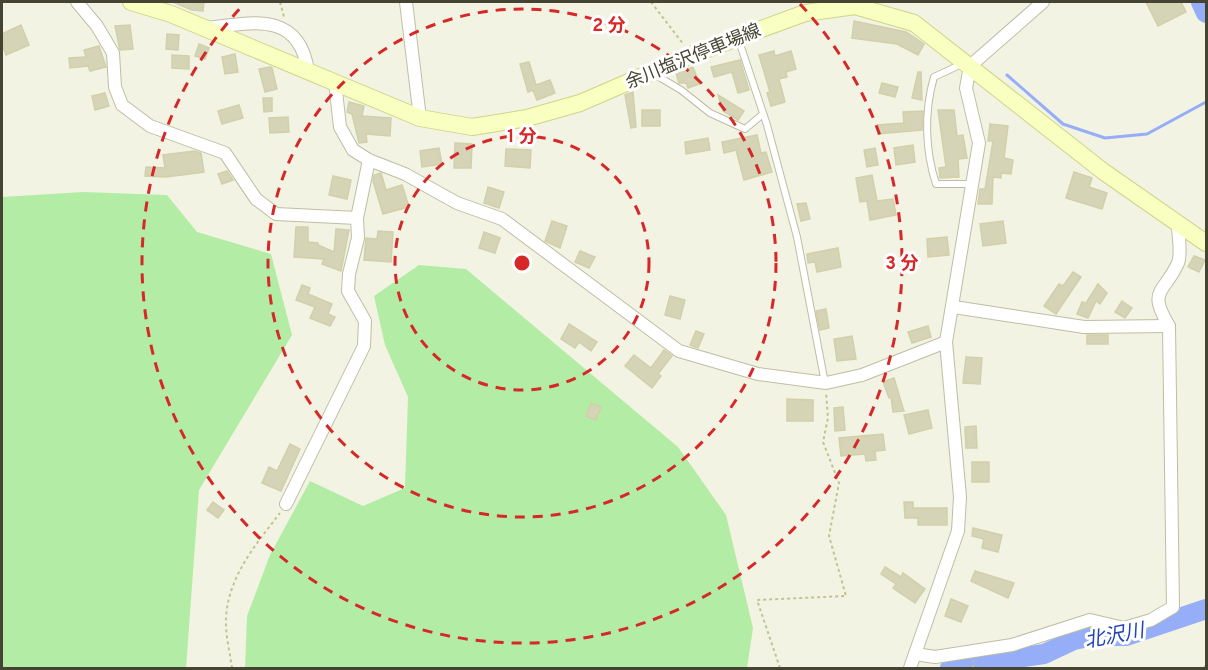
<svg xmlns="http://www.w3.org/2000/svg" width="1208" height="670" font-family="Overpass,'Noto Sans JP',sans-serif">
<rect width="100%" height="100%" fill="#f2f3e2"/>
<g fill="#b3eca5">
<path d="M83,192L167,195L197,232L271,254L292,335L199,490L186,668H2V197Z"/>
<path d="M419,265L466,269L678,447L726,515L753,628L747,668H245L247,616L270,555L310,481L363,506L405,488L408,397L385,345L374,296Z"/>
</g>
<g fill="none" stroke-linecap="round" stroke-linejoin="round">
<path stroke="#96adf8" stroke-width="3" d="M1007,75L1063,124L1105,138L1147,134L1206,102"/>
<g stroke="#96adf8" stroke-width="20">
<path d="M1201,2L1206,13"/>
<path d="M950,668L1044,654L1074,640L1093,636H1126L1206,609"/>
</g>
</g>
<g fill="#d5d4b6" stroke="#d1d0a9" stroke-width="1.5">
<path d="M173,2H204L203,11L192,10Z"/>
<path d="M1146,2H1181L1186,12L1158,26Z"/>
<path d="M854,21L906,32L924,44L918,55L897,44L852,38Z"/>
<path d="M21,25L29,45L6,55L2,44V34Z"/>
<path d="M130,25L133,49L120,50L115,26Z"/>
<path d="M167,34L179,35L178,50L166,49Z"/>
<path d="M199,44L209,48L205,59L195,56Z"/>
<path d="M99,46L106,67L90,71L88,66L70,68L69,58L86,57L84,50Z"/>
<path d="M774,51L775,56L791,51L796,69L786,72L787,77L779,79L785,102L771,106L767,93L770,92L759,55Z"/>
<path d="M235,54L238,72L225,74L222,57Z"/>
<path d="M172,55L189,56V69L172,68Z"/>
<path d="M740,60L749,90L738,93L732,72L714,77L711,67Z"/>
<path d="M529,62L536,85L550,80L555,93L537,100L533,90L528,92L520,64Z"/>
<path d="M270,67L272,68L277,89L265,92L259,69Z"/>
<path d="M693,67L698,80L702,83L688,88L686,83H679L676,73Z"/>
<path d="M918,72H921L922,100L912,98Z"/>
<path d="M882,83L898,87L895,97L879,93Z"/>
<path d="M633,92L636,127L631,128L625,95Z"/>
<path d="M105,93L109,106L95,110L92,96Z"/>
<path d="M718,95L744,111L738,120L723,111Z"/>
<path d="M263,98H272V111L264,112Z"/>
<path d="M349,102L364,106L362,116L391,118L390,136L366,134L367,142L359,143L352,114L347,112Z"/>
<path d="M239,105L243,118L222,124L218,111Z"/>
<rect x="642" y="110" width="18" height="16"/>
<path d="M938,110H954L957,136L963,135L967,158L958,159L959,177L940,178L939,168L946,167Z"/>
<path d="M923,111L922,130L878,134V125L904,123L903,112Z"/>
<path d="M288,117L289,132L270,133L269,118Z"/>
<path d="M990,124L1008,126L1004,158L1013,160L1011,174L1001,173V178L993,177L992,204H978L980,189H985L993,141H988Z"/>
<path d="M757,135L761,153L766,152L772,172L744,180L736,150L724,153L722,142Z"/>
<path d="M708,138L710,150L686,154L685,142Z"/>
<path d="M455,143L472,144L471,168H454Z"/>
<path d="M913,145L915,162L896,165L894,148Z"/>
<path d="M439,148L442,164L422,167L420,151Z"/>
<path d="M875,148L878,165L867,167L864,150Z"/>
<path d="M506,149L531,150L530,168L505,166Z"/>
<path d="M195,151L201,153L204,172L166,177L145,176L146,167L165,168L163,155Z"/>
<path d="M227,171L233,180L222,184L218,174Z"/>
<path d="M1074,172L1092,178L1089,187L1107,193L1102,209L1066,198Z"/>
<path d="M381,173L386,190L402,185L409,207L383,214L373,181L374,175Z"/>
<path d="M872,175L877,201L893,199L896,215L870,220L867,201L860,202L856,178Z"/>
<path d="M333,176L351,180L347,199L329,195Z"/>
<path d="M488,187L504,192L499,208L484,203Z"/>
<path d="M806,203L810,219L801,221L797,204Z"/>
<path d="M552,221L567,226L560,248L545,241Z"/>
<path d="M1003,221L1006,243L983,246L980,224Z"/>
<path d="M296,227H308V242L318,243V245L334,252L336,229L349,230L341,271L322,264L324,259L294,257Z"/>
<path d="M378,231L393,232L391,262L364,260L366,238L377,239Z"/>
<path d="M484,232L500,238L495,253L479,248Z"/>
<path d="M947,237L949,255L928,257L927,239Z"/>
<path d="M838,248L841,267L817,272L815,262L808,263L807,254Z"/>
<path d="M580,251L595,257L589,268L575,262Z"/>
<path d="M1194,256L1205,260L1199,272L1188,267Z"/>
<path d="M1073,272L1081,277L1056,314L1044,306L1059,284L1063,286Z"/>
<path d="M1098,284L1107,293L1100,304L1096,301L1088,318L1077,314L1082,302L1086,303Z"/>
<path d="M302,285L310,288L308,294L332,304L328,314L335,317L330,326L310,318L315,307L296,300Z"/>
<path d="M670,296L685,300L680,319L665,315Z"/>
<path d="M1122,301L1132,308L1125,318L1115,312Z"/>
<path d="M826,309L829,328L820,330L816,311Z"/>
<path d="M569,324L597,342L591,351L579,342L575,348L561,339Z"/>
<path d="M928,326L931,337L912,343L908,332Z"/>
<path d="M696,331L704,334L698,348L690,345Z"/>
<rect x="1087" y="335" width="21" height="9"/>
<path d="M852,336L856,359L837,361L834,339Z"/>
<path d="M664,350L672,356L658,374L661,376L652,388L625,366L634,355L651,368Z"/>
<path d="M966,357L982,358L980,384L963,383Z"/>
<path d="M894,378L904,411L893,412L891,397L889,398L883,382Z"/>
<path d="M787,399L813,400V421H787Z"/>
<path d="M591,403L601,407L596,420L586,416Z"/>
<path d="M843,407L845,430L835,431L834,408Z"/>
<path d="M928,410L932,428L909,434L904,415Z"/>
<path d="M976,426L977,448H966L965,427Z"/>
<path d="M883,434L885,450L875,451L876,460L866,461L865,454L841,456L839,438Z"/>
<path d="M290,444L300,449L281,491L262,483L269,467L277,471Z"/>
<rect x="972" y="462" width="17" height="20"/>
<path d="M213,502L224,510L218,518L207,510Z"/>
<path d="M904,502H913V508H947V525H918V518H905Z"/>
<path d="M973,528L1002,535L998,552L982,548L984,539L972,536Z"/>
<path d="M885,567L901,577L903,573L925,589L915,603L893,588L896,584L881,574Z"/>
<path d="M975,571L1014,583L1008,598L971,581Z"/>
<path d="M951,599L968,606L961,622L945,616Z"/>
</g>
<g fill="none" stroke-linecap="round" stroke-linejoin="round">
<g stroke="#bfbea4" stroke-width="8">
<g id="lane">
<path d="M738,38L767,125L797,237L825,383"/>
<path d="M964,63L934,77C924,111 925,150 936,184H972"/>
<path d="M654,74L681,90L710,113L745,129L763,114"/>
</g>
</g>
<g stroke="#bfbea4" stroke-width="14">
<g id="street">
<path d="M77,2L97,26L113,53L115,87L122,105L150,126L225,153L256,199L276,214L357,218"/>
<path d="M406,2L420,118"/>
<path d="M206,28C251,23 299,10 308,71"/>
<path d="M335,82L340,127L353,150L369,160L405,174L457,203L502,219L679,351L758,374L826,383L862,375L946,342"/>
<path d="M954,307L1084,327L1169,326"/>
<path d="M286,504L364,346L365,321L348,291L349,274L358,238L357,218L369,160"/>
<path d="M915,654L935,657L1012,645L1090,620L1124,628L1151,620L1173,607L1169,326C1147,289 1164,294 1178,263C1182,253 1178,236 1178,225"/>
<path d="M910,668L958,531L960,497L946,342L979,143L966,88L970,66L1043,2"/>
</g>
</g>
<g stroke="#ced58a" stroke-width="18">
<path id="secondary" d="M131,2L171,14L420,118L472,127L527,118L580,103L691,55L805,13L855,6L914,23L1104,172L1206,243"/>
</g>
<g stroke="#c2c393" stroke-width="2" stroke-dasharray="3 3" stroke-linecap="butt">
<path d="M280,2L284,17"/>
<path d="M651,2L684,45"/>
<path d="M232,668C230,652 225,634 226,618C228,577 256,544 280,513"/>
<path d="M780,668L757,600L846,596L829,536L839,483L823,442L828,418L826,392"/>
<path d="M973,668V661"/>
<path d="M1204,668L1206,665"/>
</g>
<use href="#lane" stroke="#fff" stroke-width="6"/>
<use href="#street" stroke="#fff" stroke-width="12"/>
<use href="#secondary" stroke="#f8ffc0" stroke-width="16"/>
</g>
<g fill="none" stroke="#d62828" stroke-width="3" stroke-dasharray="10 8">
<circle cx="522" cy="263" r="127"/>
<circle cx="522" cy="263" r="254"/>
<path d="M800 4A380 380 0 1 1 244 4"/>
</g>
<g text-anchor="middle" stroke-width="6" stroke-linejoin="round" paint-order="stroke">
<g font-size="18" fill="#454432" stroke="#fff">
<text transform="translate(693 56) rotate(-22)" y="6">余川塩沢停車場線</text>
</g>
<g font-size="20" font-style="italic" fill="#2143bb" stroke="#fff">
<text transform="translate(1114 635) rotate(-11)" y="7">北沢川</text>
</g>
</g>
<circle cx="522" cy="263" r="9" fill="#d62828" stroke="#fff" stroke-width="3"/>
<g font-size="18" text-anchor="middle" font-weight="bold" fill="#d62828" stroke="#fff" stroke-width="6" stroke-linejoin="round" paint-order="stroke">
<text x="609" y="31">2 分</text>
<text x="522" y="142">1 分</text>
<text x="902" y="269">3 分</text>
</g>
<rect width="1208" height="670" fill="none" stroke="#454432" stroke-width="6"/>
</svg>
